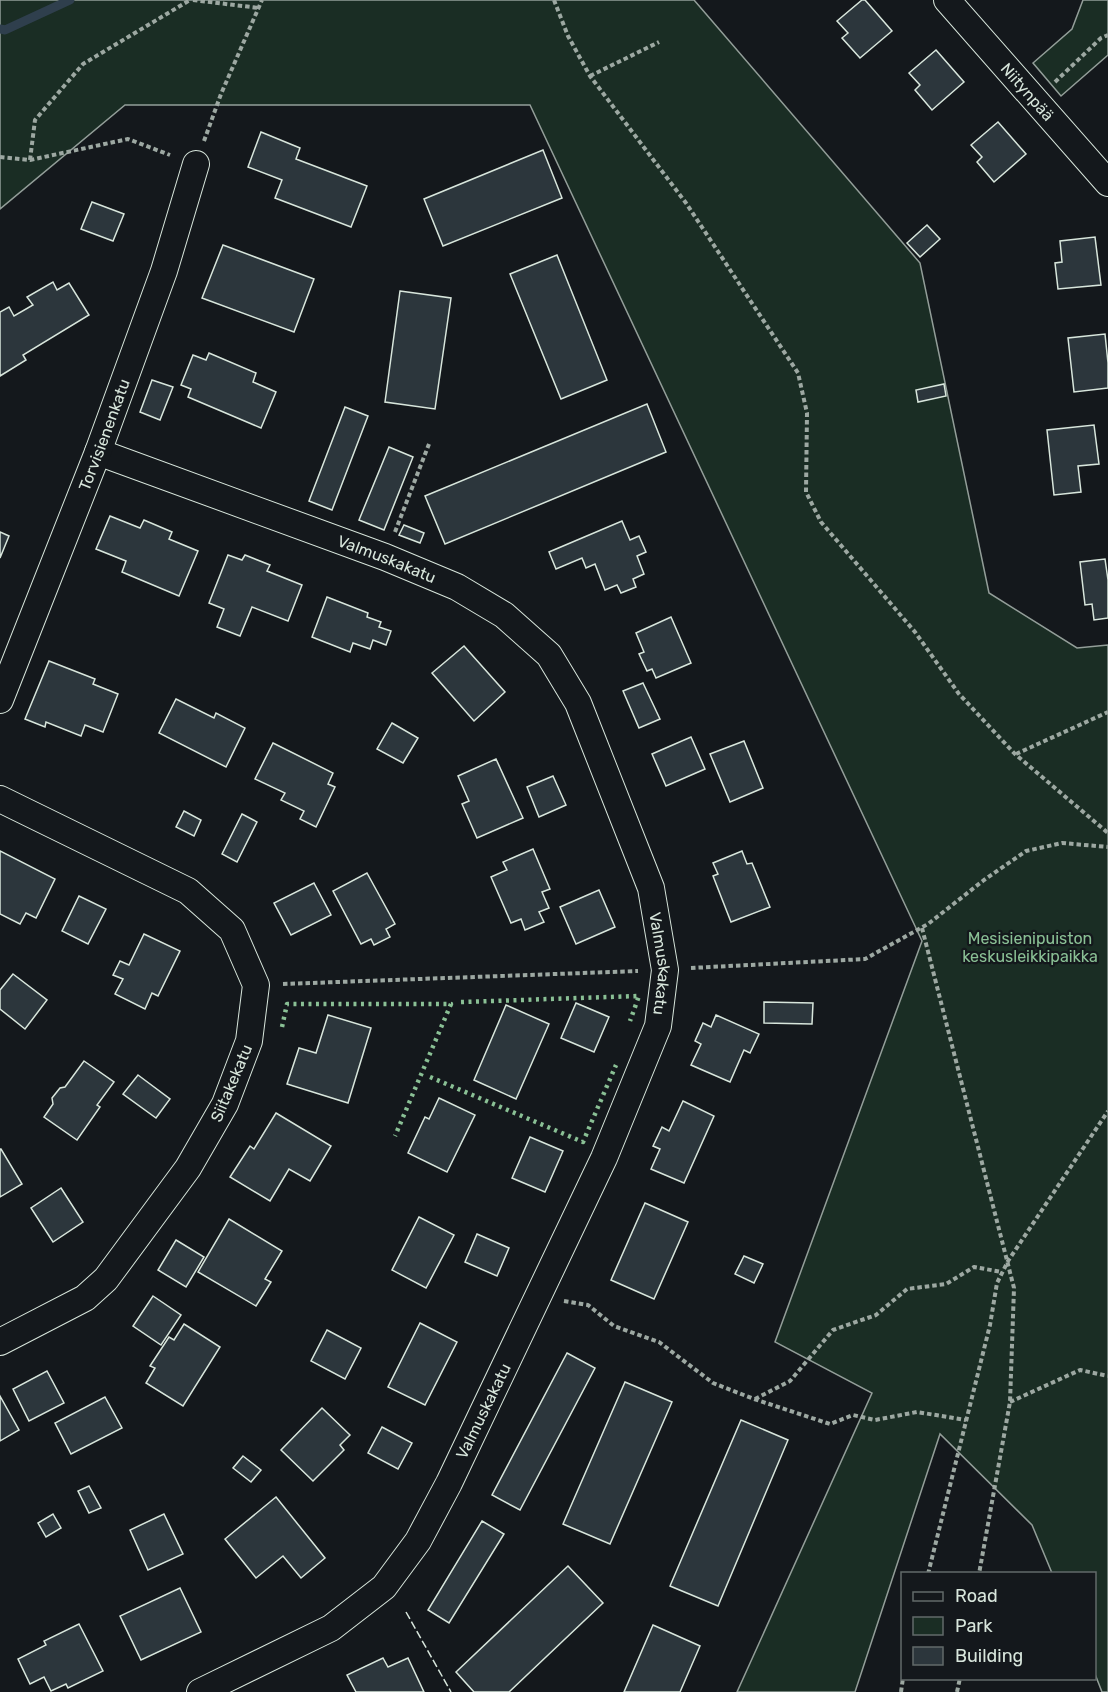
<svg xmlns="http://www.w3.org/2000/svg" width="1108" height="1692" font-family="Rubik,sans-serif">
<rect width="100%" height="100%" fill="#14181c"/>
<g fill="#1a2d24" stroke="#939e99" stroke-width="1.5">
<path d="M0,0H694L920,263L989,593L1077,648L1108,645V1692H1102L1095,1674L1094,1574L1052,1573L1032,1525L940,1434L855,1692H737L872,1393L775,1342L922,941L530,105H125L0,209Z"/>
<path d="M1083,0H1108V55L1061,96L1033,63L1072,29Z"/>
</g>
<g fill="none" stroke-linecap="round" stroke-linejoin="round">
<path stroke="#2f3f4d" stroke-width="9" d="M0,29L5,30L70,0"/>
</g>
<g fill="#2c363c" stroke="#d8e6dc" stroke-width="1.5">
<path d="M862,0H865L892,31L860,58L842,38L848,33L837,21Z"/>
<path d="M936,50L964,82L932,110L915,90L920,85L909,73Z"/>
<path d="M998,122L1026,154L994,182L977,162L982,157L971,145Z"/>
<path d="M261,132L300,148L296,159L367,186L351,227L275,198L282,180L248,167Z"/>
<path d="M543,150L562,198L443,246L424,199Z"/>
<path d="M92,202L124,214L113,241L81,229Z"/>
<path d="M927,225L940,239L920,257L907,243Z"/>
<path d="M1095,237L1101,285L1058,289L1055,263L1062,262L1060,241Z"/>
<path d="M223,245L314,279L294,332L202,298Z"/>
<path d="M557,255L607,380L561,399L510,274Z"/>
<path d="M53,282L57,290L69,283L89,315L23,355L26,360L0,376V312L9,307L14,316L33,305L27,297Z"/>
<path d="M400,291L451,298L435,409L385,402Z"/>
<path d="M1105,334L1108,363V388L1074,392L1068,338Z"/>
<path d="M209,353L256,373L253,382L276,392L261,428L188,397L191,389L181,385L193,355L206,360Z"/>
<path d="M152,380L173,387L160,420L140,412Z"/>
<path d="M944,384L946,396L918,402L916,390Z"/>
<path d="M647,404L666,452L445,544L425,496Z"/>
<path d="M345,407L368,416L332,510L309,501Z"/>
<path d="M1094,425L1099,464L1078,466L1081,492L1054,495L1047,430Z"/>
<path d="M389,447L413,457L384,530L359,520Z"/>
<path d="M110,516L140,528L144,520L172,532L169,539L198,551L179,596L122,572L126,561L96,549Z"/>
<path d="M622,521L630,540L639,536L646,552L637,556L644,574L633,579L636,587L621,593L617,585L605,590L595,564L586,568L582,558L556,569L549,552Z"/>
<path d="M404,525L424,533L420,543L399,535Z"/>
<path d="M0,532L9,536L0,558Z"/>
<path d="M228,555L242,560L245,555L270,565L267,571L302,585L288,621L252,607L240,636L217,627L224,609L209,603Z"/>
<path d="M1105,559L1108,580V618L1094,620L1092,604L1085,605L1080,562Z"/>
<path d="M327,597L368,613L367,617L381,622L379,627L391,631L386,645L373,640L370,649L353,643L350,652L312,637Z"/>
<path d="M671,617L691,663L656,678L652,669L647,671L639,654L644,652L636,633Z"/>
<path d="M464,646L505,692L474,721L432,673Z"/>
<path d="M49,661L95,679L93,684L118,694L103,732L85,725L81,736L46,722L45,727L25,719Z"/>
<path d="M643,683L660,719L639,728L623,691Z"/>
<path d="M176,699L214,718L216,713L245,728L226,767L159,733Z"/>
<path d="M392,723L418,738L403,763L377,749Z"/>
<path d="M691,737L705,769L666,786L652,754Z"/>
<path d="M744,741L763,788L730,802L710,754Z"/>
<path d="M273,743L333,773L328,784L335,787L316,827L300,819L304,811L281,800L285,793L255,779Z"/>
<path d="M496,759L523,818L477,838L462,804L469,801L458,776Z"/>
<path d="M553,776L566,805L539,817L527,787Z"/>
<path d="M184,811L201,820L194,836L176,827Z"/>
<path d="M242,814L257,822L237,862L222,854Z"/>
<path d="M533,849L550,889L542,892L549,908L539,912L544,922L525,930L521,919L511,923L491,877L507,870L503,862Z"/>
<path d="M0,851L55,879L36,918L26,913L20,924L0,914Z"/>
<path d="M742,851L747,864L752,863L770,907L731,922L713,876L718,874L713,863Z"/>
<path d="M367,873L395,924L386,929L390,937L374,945L371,939L361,944L333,891Z"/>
<path d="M314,883L331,915L291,935L274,903Z"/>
<path d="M599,890L615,927L576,944L560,907Z"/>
<path d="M79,896L106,909L88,944L62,931Z"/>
<path d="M144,934L180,951L158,996L152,993L145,1009L115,994L123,979L113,975L120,961L129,965Z"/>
<path d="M13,974L47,1000L25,1029L0,1009V990Z"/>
<path d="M764,1002L813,1003L812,1024L764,1023Z"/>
<path d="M576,1003L609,1017L594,1052L561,1038Z"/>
<path d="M506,1005L549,1024L516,1099L474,1080Z"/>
<path d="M328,1015L371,1028L348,1103L287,1084L299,1048L316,1053Z"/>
<path d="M716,1015L759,1034L750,1053L744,1050L730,1082L691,1065L701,1044L695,1041L703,1023L711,1027Z"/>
<path d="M84,1061L114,1082L97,1105L100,1107L77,1140L44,1117L53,1104L52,1098L60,1088L65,1087Z"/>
<path d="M138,1075L170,1099L156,1118L123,1094Z"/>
<path d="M439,1098L475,1115L447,1172L408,1153L425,1117L429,1119Z"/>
<path d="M683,1101L714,1116L684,1183L651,1169L660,1149L653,1146L662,1127L669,1131Z"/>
<path d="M276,1113L331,1146L310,1181L289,1169L270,1201L230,1177L250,1146L254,1149Z"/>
<path d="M530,1137L563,1151L545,1192L512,1178Z"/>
<path d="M0,1149H1L22,1184L0,1197Z"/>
<path d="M61,1188L83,1222L53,1242L31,1208Z"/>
<path d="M645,1203L688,1222L654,1299L611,1280Z"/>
<path d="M419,1217L454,1235L426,1288L392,1270Z"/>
<path d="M229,1219L282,1251L265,1279L271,1282L256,1306L198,1272Z"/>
<path d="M477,1234L509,1248L497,1276L465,1262Z"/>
<path d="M176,1240L204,1257L186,1287L158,1270Z"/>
<path d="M744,1256L763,1264L754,1283L735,1274Z"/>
<path d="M153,1296L181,1315L161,1345L133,1326Z"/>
<path d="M420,1323L457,1342L425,1405L388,1387Z"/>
<path d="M184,1324L220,1347L183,1406L146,1383L155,1368L150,1366L169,1337L174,1340Z"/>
<path d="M327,1330L361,1348L345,1379L311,1361Z"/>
<path d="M567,1353L595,1368L520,1510L492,1495Z"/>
<path d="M47,1371L64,1403L29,1421L13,1389Z"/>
<path d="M625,1382L672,1402L610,1544L563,1524Z"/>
<path d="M0,1396L19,1430L0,1441Z"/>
<path d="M105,1397L122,1428L71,1454L55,1423Z"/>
<path d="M322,1408L350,1435L340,1445L344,1450L313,1481L281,1450Z"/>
<path d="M741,1420L788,1440L718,1606L670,1586Z"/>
<path d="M382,1427L412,1443L398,1469L368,1453Z"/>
<path d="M243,1456L261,1470L251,1482L233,1468Z"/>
<path d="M89,1486L101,1508L89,1513L78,1491Z"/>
<path d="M276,1497L325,1558L301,1578L283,1556L256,1578L225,1539Z"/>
<path d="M53,1514L61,1528L46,1537L38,1523Z"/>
<path d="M164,1514L183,1554L148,1570L130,1530Z"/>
<path d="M482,1521L504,1534L449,1623L428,1610Z"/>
<path d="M568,1566L603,1603L509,1692H474L456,1672Z"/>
<path d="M180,1588L201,1632L141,1660L120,1616Z"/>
<path d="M79,1624L103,1671L68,1688L66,1684L51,1691L44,1677L30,1684L18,1659L46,1645L44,1641Z"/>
<path d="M653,1625L700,1646L680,1692H624Z"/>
<path d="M383,1658L388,1667L408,1658L424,1692H356L347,1675Z"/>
</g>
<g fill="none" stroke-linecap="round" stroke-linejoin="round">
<g stroke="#d8e6dc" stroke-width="28">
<g id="street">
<path id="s1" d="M947,0L1108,183"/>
<path id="s2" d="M98,452L385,557L457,587L504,615L549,655L578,703L651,888L665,970L658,1026L604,1158L449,1483L418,1541L384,1587L331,1628L200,1692"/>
<path id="s3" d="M0,700L98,452L164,271L196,164"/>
<path d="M0,799L188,891L232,930L256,985L249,1041L225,1104L188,1168L106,1279L85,1298L0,1342"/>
</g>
</g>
<g stroke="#9da8a2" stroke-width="4" stroke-dasharray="4.5 3" stroke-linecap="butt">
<path d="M193,0L259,8"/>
<path d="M554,0L568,36L590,76L686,203L798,373L807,413L806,492L821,522L915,632L959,694L1015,754L1108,833"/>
<path d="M590,76L659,42"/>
<path d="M1055,82L1101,38L1108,35"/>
<path d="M204,141L221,94L262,0"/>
<path d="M0,157L30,160L128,139L170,155"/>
<path d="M30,160L35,120L83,64L190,0"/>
<path d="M395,532L429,444"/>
<path d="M1016,754L1108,712"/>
<path d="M922,928L1014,1288L1010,1402L979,1574"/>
<path d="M691,968L865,959L928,924L984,880L1026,851L1062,843L1108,847"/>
<path d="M283,984L638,971"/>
<path d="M564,1301L588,1305L614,1326L659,1342L713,1383L754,1399L830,1424L853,1415L875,1420L917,1412L966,1420"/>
<path d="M755,1399L790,1381L833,1330L876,1315L907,1289L946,1284L974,1267L1002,1272"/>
<path d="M1010,1402L1080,1370L1108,1376"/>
<path d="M928,1574L990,1325L997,1283L1008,1261L1108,1111"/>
<path d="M901,1692L903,1678"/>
<path d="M957,1692L960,1678"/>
</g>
<use href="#street" stroke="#14181c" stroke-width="26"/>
<g stroke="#8ac095" stroke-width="4.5" stroke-dasharray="3 4.5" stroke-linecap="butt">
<path d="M461,1002L639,996L630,1021"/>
<path d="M282,1027L287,1004H451L395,1136"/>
<path d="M430,1077L583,1142L616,1065"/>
</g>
<path stroke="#d8e6dc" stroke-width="1.5" stroke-dasharray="8 3" stroke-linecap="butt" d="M406,1612L451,1692"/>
</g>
<g text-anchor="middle" stroke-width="4.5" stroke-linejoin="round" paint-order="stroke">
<g font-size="16" fill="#d8e6dc" stroke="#14181c">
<text dy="6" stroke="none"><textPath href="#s1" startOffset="122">Niitynpää</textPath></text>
<text dy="6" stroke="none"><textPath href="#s3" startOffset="285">Torvisienenkatu</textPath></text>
<text dy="6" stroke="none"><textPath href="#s2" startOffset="308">Valmuskakatu</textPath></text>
<text dy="6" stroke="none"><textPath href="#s2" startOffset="830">Valmuskakatu</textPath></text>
<text transform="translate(231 1083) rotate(-67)" y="6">Siitakekatu</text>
<text transform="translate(483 1411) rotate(-64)" y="6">Valmuskakatu</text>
</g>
<g font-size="16" fill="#8ac095" stroke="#14181c">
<text x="1030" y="944">Mesisienipuiston<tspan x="1030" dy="18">keskusleikkipaikka</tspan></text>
</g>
</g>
<rect x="901" y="1572" width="195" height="108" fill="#14181c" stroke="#626a69" stroke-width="1.5"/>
<rect x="913" y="1592" width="30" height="9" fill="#14181c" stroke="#626a69" stroke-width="1.5"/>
<text x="955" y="1602" font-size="18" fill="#d8e6dc">Road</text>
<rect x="913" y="1617" width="30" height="18" fill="#1a2d24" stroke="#626a69" stroke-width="1.5"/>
<text x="955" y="1632" font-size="18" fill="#d8e6dc">Park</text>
<rect x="913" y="1647" width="30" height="18" fill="#2c363c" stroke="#626a69" stroke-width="1.5"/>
<text x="955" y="1662" font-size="18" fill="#d8e6dc">Building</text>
</svg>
